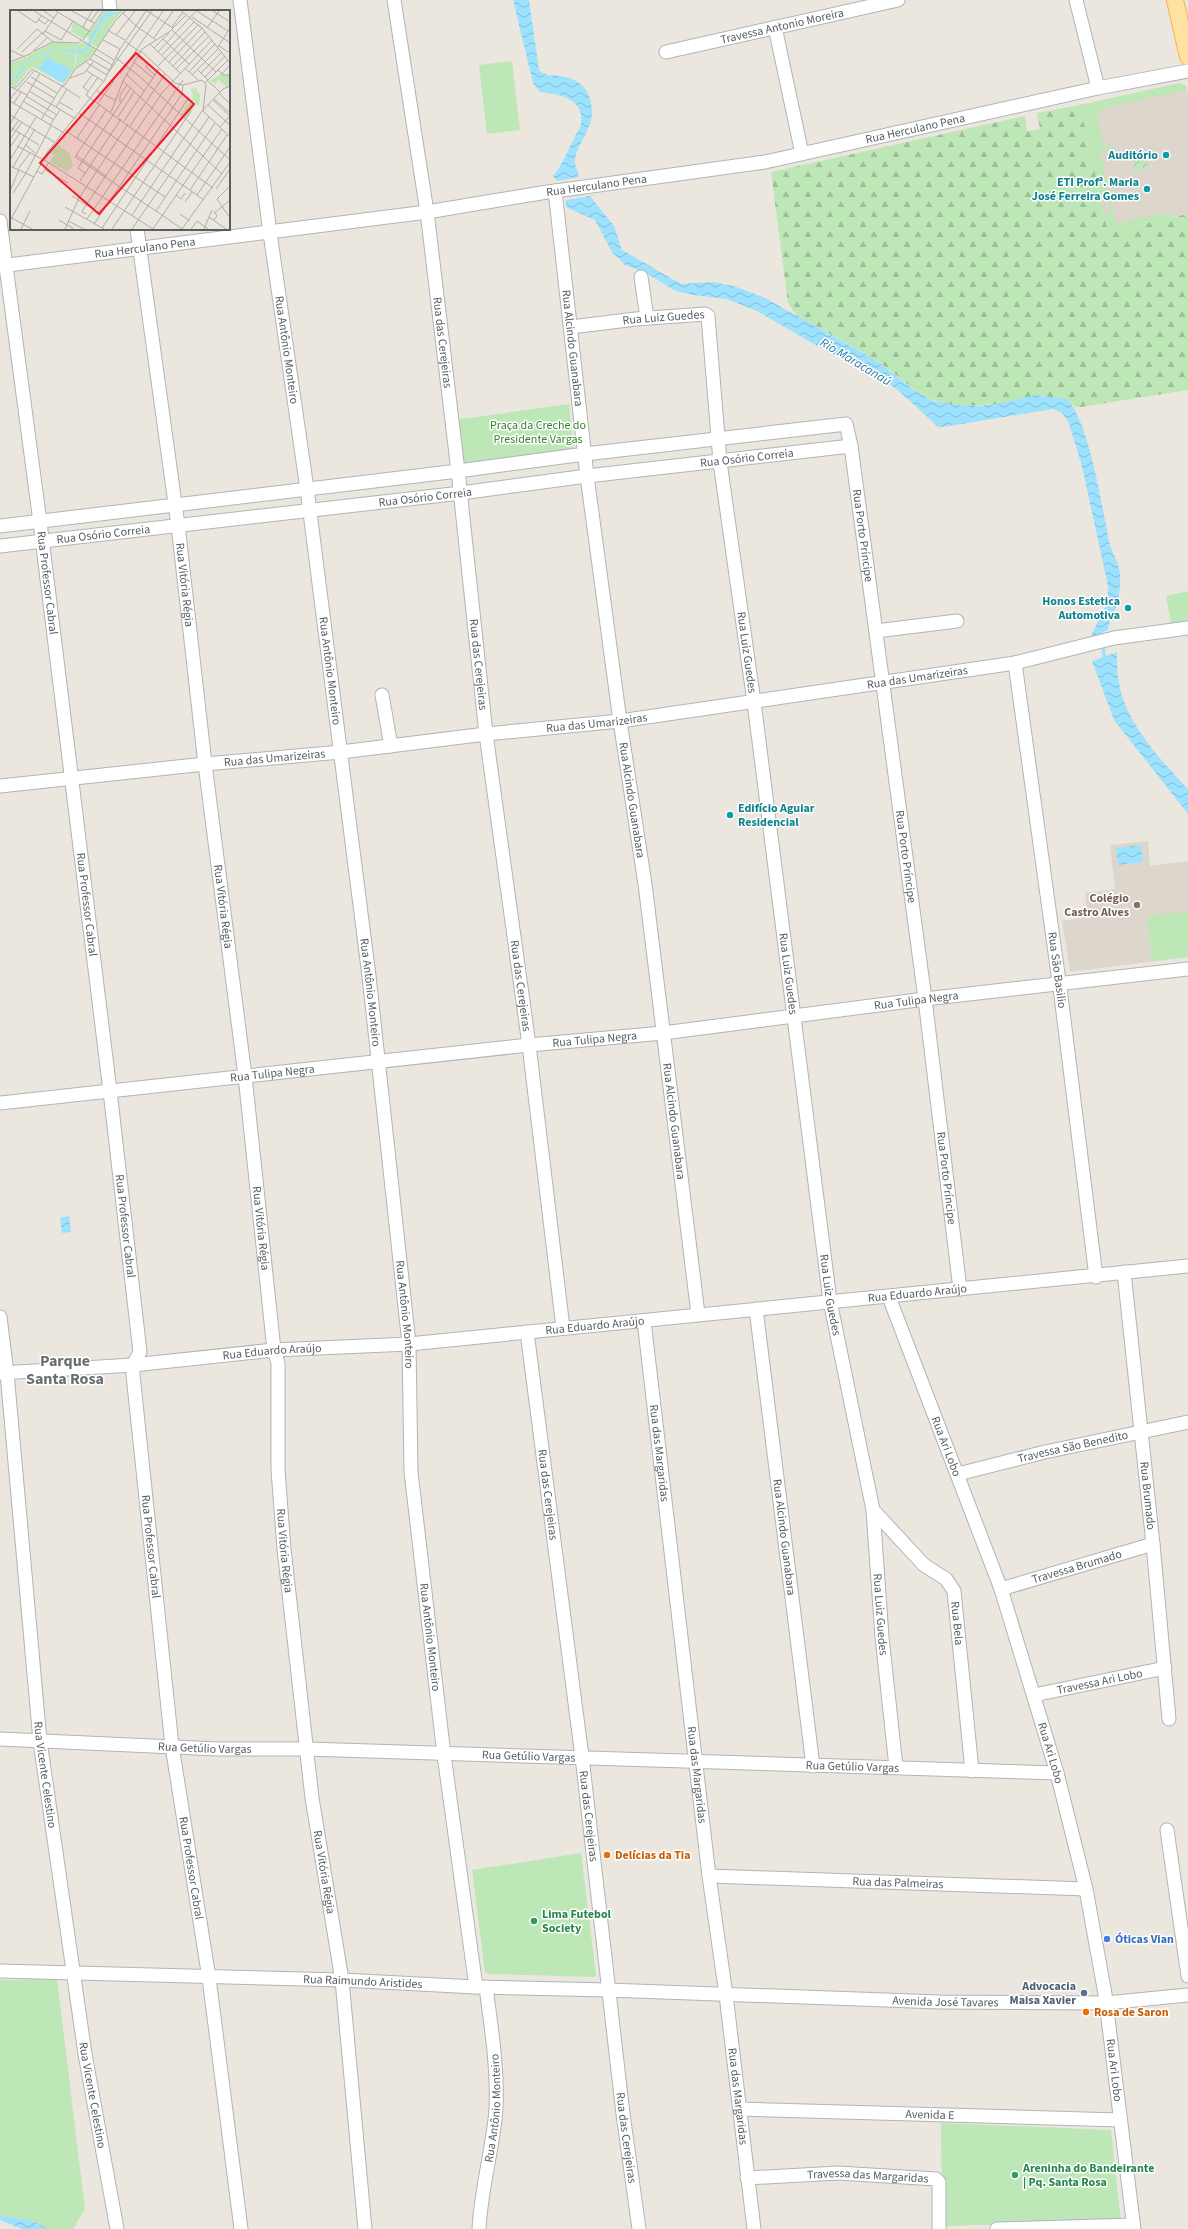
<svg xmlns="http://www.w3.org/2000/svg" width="1188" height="2229" font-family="'Source Sans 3',sans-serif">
<defs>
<pattern id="forest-firs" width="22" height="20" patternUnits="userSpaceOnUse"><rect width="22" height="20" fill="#bee7b7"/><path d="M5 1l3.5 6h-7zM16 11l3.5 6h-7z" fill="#9dbe98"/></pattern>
<pattern id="garden-furrows" width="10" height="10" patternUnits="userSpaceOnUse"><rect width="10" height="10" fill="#bee7b7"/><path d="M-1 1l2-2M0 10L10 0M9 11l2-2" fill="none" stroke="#9dbe98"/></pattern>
<pattern id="water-waves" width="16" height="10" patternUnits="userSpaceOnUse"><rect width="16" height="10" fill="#9ce2ff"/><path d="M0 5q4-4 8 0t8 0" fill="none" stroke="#82bad2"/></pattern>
</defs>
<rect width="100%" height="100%" fill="#ece7de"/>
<g fill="#dcd6cd">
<path d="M1180,83L1186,86L1188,95V214L1108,232L1080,105Z"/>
<path d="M1148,841L1150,866L1188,861V957L1070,972L1062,921L1088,917L1085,893L1115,889L1110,845Z"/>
</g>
<g fill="#bee7b7">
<path d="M512,61L520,130L487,134L479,65Z"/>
<path d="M1180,83L1186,86L1187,90L1104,108L1105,110L1097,112L1104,147L1111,145L1112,149L1100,152L1116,223L1172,212L1174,217L1108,232L1104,216L1110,210L1107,200L1101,201L1080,105Z"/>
<path d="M569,404L574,452L459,466L455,420Z"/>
<path d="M1188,591V623L1171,624L1166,596Z"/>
<path d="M1188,912V957L1152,961L1147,916Z"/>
<path d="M581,1853L596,1975L594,1977L489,1974L485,1972L472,1870Z"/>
<path d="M57,1979L85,2209L73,2229H49L29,2220L0,2216V1980Z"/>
<path d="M941,2123L1111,2130L1121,2222L942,2226Z"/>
</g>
<path fill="url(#forest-firs)" d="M1080,105L1108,232L1188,214V390L1081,407H1075L1067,399C1031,396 995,408 958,405C919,402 909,382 880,363C853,346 825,331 797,316L788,303L771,172L1025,116L1027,131L1040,129L1037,113Z"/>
<path fill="url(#garden-furrows)" d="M1137,151L1143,161L1150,165L1147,169H1143L1142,166H1140L1139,171L1133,169L1135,163L1130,155L1133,152Z"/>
<g fill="url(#water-waves)">
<path d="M513,0H529L539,70C547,78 555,74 565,77C584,81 592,94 592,113C592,129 578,143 575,159C574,164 578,172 579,177L557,181L553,176C562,165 566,154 573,141C575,135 580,129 581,124C585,98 559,94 540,92L533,83Z"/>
<path d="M590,196L614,226L622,250L681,284L712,282L734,286L765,298L860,351L881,364L914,390L933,401L958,405L979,406L1003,403L1035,395L1067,399C1090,423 1102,509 1110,545C1113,554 1119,564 1120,574C1121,585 1119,600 1115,610C1112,618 1109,621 1108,630L1090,638L1108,601V586L1082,466L1068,421L1062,413L1053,409L943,427L937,426L900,392L883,379L862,367L826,351L757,311L727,299L693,295L676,291L644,272L625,265L612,252L595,220L566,207V200Z"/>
<path d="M1117,652C1117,663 1117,673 1119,683C1126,724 1161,760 1188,789V814L1114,720L1092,661Z"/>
<path d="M1141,845L1143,862L1118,865L1116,848Z"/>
<path d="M69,1216L71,1232L62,1233L60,1218Z"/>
<path d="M0,2216L29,2220L49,2229H22L0,2220Z"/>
</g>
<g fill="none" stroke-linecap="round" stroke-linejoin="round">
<path stroke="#9ce2ff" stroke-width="3.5" d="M1100,629L1105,661"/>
<g stroke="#b0b4b8" stroke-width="15">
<g id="minor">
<path d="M109,0L110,11"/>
<path id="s1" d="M240,0L270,233L307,489L369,976L409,1344L411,1472L444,1755L476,1987"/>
<path id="s2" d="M394,0L427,212L458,471L486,734L529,1045L563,1328"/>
<path d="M1076,0L1098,88"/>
<path d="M775,27L802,154"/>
<path id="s3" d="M666,52L898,0"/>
<path id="s4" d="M555,191L587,476L620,721L645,884L698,1314"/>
<path id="s5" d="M0,221L40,522L110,1091L140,1352L133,1365V1375L172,1746L209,1978L241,2229"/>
<path id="s6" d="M137,229L178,525L205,764L245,1076L274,1350L278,1363V1470L284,1549L312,1798L342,1980L365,2229"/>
<path id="s7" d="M0,266L427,212L541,193L765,162L1098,88L1188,71"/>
<path d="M641,277L647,318"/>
<path id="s8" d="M571,327L636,319L705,314L708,316L720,462L754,702L830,1301L873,1510L882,1637L896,1767"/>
<path id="s9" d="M0,526L458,471L585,454L846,424L851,446L925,999L960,1289"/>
<path id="s10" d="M0,546L461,493L587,476L851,446"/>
<path d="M876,631L957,621"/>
<path id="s11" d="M1015,663L1061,996L1096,1277"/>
<path d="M382,695L391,746"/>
<path id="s12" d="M0,786L205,764L341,752L486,734L620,721L1015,663L1114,638L1188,628"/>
<path id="s13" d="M0,1103L529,1045L663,1033L925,999L1188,969"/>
<path id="s14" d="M1124,1272L1153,1544L1169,1719"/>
<path id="s15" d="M889,1297L1001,1589L1057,1773L1086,1889L1105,1994L1134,2229"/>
<path id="s16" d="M756,1309L813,1766"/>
<path id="s17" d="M0,1317L7,1373L40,1741L85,2054L117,2229"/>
<path id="s18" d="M644,1321L709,1876L726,1995L754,2229"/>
<path id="s19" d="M527,1332L582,1757L623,2114L639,2229"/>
<path id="s20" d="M0,1373L133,1365L274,1350L409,1344L1188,1266"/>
<path id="s21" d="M958,1474L1045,1452L1188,1422"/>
<path id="s22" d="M873,1510L924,1565L946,1579L954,1591L972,1771"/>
<path id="s23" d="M1001,1589L1153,1544"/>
<path id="s24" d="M1034,1695L1165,1668"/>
<path id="s25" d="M0,1739L217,1749H308L1057,1773"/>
<path d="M1167,1830L1188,1976"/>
<path id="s26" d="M709,1876L1086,1889"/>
<path id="s27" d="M0,1971L342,1980L476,1987L608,1990L940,2002L1106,2003L1188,1995"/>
<path id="s28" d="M740,2109L1120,2120"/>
<path id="s29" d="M747,2178L838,2173L936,2179L939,2182V2229"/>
<path id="s30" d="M479,2229C481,2188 493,2149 496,2109C498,2068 491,2027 486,1987"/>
<path d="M997,2229L1133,2225"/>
</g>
</g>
<g stroke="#fdaf46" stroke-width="18">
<path id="major" d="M1175,0L1188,57"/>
</g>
<use href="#minor" stroke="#fff" stroke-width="13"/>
<use href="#major" stroke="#ffe2a1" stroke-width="16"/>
</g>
<g fill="#0f9aa8" stroke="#fff" stroke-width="1.5">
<circle cx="1166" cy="155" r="4"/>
<circle cx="1147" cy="189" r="4"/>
<circle cx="1128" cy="608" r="4"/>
<circle cx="730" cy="815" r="4"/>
</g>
<circle fill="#8d6e63" stroke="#fff" stroke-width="1.5" cx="1137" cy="905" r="4"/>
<g fill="#e8710a" stroke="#fff" stroke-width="1.5">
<circle cx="607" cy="1855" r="4"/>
<circle cx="1086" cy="2012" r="4"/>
</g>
<g fill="#2e9e5b" stroke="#fff" stroke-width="1.5">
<circle cx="534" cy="1921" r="4"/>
<circle cx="1015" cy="2175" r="4"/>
</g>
<circle fill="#3f7fe0" stroke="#fff" stroke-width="1.5" cx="1107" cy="1939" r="4"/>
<circle fill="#5c6f8a" stroke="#fff" stroke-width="1.5" cx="1084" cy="1993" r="4"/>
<g text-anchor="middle" stroke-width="3" stroke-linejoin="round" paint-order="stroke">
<g font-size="12" fill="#575d61" stroke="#fff">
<text dy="4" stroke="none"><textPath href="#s3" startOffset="119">Travessa Antonio Moreira</textPath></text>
<text dy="4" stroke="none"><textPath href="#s7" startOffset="926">Rua Herculano Pena</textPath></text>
<text dy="4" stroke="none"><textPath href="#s7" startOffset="602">Rua Herculano Pena</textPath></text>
<text dy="4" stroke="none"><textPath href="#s7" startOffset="146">Rua Herculano Pena</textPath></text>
<text dy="4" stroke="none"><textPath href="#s8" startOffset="93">Rua Luiz Guedes</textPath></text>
<text dy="4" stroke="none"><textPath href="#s2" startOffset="346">Rua das Cerejeiras</textPath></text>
<text dy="4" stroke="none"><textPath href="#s4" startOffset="158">Rua Alcindo Guanabara</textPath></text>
<text dy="4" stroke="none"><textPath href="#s1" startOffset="353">Rua Antônio Monteiro</textPath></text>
<text dy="4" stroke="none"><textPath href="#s10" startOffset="752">Rua Osório Correia</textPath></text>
<text dy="4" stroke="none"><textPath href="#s10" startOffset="428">Rua Osório Correia</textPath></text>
<text dy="4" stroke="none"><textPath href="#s10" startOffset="104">Rua Osório Correia</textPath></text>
<text dy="4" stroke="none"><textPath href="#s9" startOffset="965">Rua Porto Príncipe</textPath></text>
<text dy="4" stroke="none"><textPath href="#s5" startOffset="365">Rua Professor Cabral</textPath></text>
<text dy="4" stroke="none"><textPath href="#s6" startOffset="359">Rua Vitória Régia</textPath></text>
<text dy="4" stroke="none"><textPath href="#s8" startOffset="477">Rua Luiz Guedes</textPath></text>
<text dy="4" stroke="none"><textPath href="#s2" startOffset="670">Rua das Cerejeiras</textPath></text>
<text dy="4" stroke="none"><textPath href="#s1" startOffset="677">Rua Antônio Monteiro</textPath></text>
<text dy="4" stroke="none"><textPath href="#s12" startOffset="924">Rua das Umarizeiras</textPath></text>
<text dy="4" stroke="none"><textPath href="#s12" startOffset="600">Rua das Umarizeiras</textPath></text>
<text dy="4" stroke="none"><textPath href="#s12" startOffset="276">Rua das Umarizeiras</textPath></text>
<text dy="4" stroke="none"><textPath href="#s4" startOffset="614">Rua Alcindo Guanabara</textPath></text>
<text dy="4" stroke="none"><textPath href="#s9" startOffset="1289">Rua Porto Príncipe</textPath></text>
<text dy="4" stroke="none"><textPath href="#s5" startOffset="689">Rua Professor Cabral</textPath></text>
<text dy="4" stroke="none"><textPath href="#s6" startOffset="683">Rua Vitória Régia</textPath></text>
<text dy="4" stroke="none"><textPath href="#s11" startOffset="310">Rua São Basilio</textPath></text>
<text dy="4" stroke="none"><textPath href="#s8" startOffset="801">Rua Luiz Guedes</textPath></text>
<text dy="4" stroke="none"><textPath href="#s2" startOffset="994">Rua das Cerejeiras</textPath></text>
<text dy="4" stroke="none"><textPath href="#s1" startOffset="1001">Rua Antônio Monteiro</textPath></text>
<text dy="4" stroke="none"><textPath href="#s13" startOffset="922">Rua Tulipa Negra</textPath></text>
<text dy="4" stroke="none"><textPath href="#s13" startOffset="598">Rua Tulipa Negra</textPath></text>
<text dy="4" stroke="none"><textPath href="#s13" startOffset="274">Rua Tulipa Negra</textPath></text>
<text dy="4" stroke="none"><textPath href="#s4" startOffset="938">Rua Alcindo Guanabara</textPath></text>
<text dy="4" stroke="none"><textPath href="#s9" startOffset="1613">Rua Porto Príncipe</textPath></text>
<text dy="4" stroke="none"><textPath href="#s5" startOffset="1013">Rua Professor Cabral</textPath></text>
<text dy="4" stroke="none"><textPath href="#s6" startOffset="1007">Rua Vitória Régia</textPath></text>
<text dy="4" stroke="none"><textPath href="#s20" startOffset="921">Rua Eduardo Araújo</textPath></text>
<text dy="4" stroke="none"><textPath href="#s8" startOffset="1125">Rua Luiz Guedes</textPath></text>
<text dy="4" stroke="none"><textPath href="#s1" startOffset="1325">Rua Antônio Monteiro</textPath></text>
<text dy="4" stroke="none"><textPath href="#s20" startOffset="597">Rua Eduardo Araújo</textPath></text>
<text dy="4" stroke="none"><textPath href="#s20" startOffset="273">Rua Eduardo Araújo</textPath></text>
<text dy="4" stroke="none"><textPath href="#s15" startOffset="160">Rua Ari Lobo</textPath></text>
<text dy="4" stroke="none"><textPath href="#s21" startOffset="118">Travessa São Benedito</textPath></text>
<text dy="4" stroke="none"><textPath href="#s18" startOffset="133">Rua das Margaridas</textPath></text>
<text dy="4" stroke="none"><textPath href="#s19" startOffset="164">Rua das Cerejeiras</textPath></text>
<text dy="4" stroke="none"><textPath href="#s14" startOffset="225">Rua Brumado</textPath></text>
<text dy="4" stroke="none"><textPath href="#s16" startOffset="230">Rua Alcindo Guanabara</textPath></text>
<text dy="4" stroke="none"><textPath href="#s5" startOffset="1337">Rua Professor Cabral</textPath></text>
<text dy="4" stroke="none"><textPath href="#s6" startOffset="1331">Rua Vitória Régia</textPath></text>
<text dy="4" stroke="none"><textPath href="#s23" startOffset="79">Travessa Brumado</textPath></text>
<text dy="4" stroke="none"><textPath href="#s8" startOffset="1449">Rua Luiz Guedes</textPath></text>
<text dy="4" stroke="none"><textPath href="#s22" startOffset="148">Rua Bela</textPath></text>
<text dy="4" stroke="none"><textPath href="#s1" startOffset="1649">Rua Antônio Monteiro</textPath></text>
<text dy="4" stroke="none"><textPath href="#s24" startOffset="67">Travessa Ari Lobo</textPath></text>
<text dy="4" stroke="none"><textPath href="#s25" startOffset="205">Rua Getúlio Vargas</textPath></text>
<text dy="4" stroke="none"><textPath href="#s15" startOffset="484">Rua Ari Lobo</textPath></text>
<text dy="4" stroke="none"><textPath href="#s25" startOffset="529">Rua Getúlio Vargas</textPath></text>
<text dy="4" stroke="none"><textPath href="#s25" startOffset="853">Rua Getúlio Vargas</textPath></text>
<text dy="4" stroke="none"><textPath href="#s17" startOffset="460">Rua Vicente Celestino</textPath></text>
<text dy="4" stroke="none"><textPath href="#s18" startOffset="457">Rua das Margaridas</textPath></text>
<text dy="4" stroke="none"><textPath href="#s19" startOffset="488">Rua das Cerejeiras</textPath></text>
<text dy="4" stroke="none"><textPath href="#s5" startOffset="1661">Rua Professor Cabral</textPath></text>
<text dy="4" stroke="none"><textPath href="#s6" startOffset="1655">Rua Vitória Régia</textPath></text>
<text dy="4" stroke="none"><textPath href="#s26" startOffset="189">Rua das Palmeiras</textPath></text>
<text dy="4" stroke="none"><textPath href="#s27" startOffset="363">Rua Raimundo Aristides</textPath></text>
<text dy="4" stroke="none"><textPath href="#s27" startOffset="946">Avenida José Tavares</textPath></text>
<text dy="4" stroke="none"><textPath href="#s15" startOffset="808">Rua Ari Lobo</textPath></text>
<text dy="4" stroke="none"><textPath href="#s17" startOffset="784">Rua Vicente Celestino</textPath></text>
<text dy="4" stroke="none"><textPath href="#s18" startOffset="781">Rua das Margaridas</textPath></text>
<text dy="4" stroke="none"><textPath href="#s30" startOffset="122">Rua Antônio Monteiro</textPath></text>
<text dy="4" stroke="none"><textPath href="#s28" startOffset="190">Avenida E</textPath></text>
<text dy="4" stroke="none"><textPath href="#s19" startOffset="812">Rua das Cerejeiras</textPath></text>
<text dy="4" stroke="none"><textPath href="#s29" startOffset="121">Travessa das Margaridas</textPath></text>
</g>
<g font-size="12" font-weight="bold" fill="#0d838f" stroke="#fff" text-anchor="end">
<text x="1158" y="159">Auditório</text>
<text x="1139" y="186">ETI Profª. Maria<tspan x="1139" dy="14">José Ferreira Gomes</tspan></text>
<text x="1120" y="605">Honos Estetica<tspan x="1120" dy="14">Automotiva</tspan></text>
<text x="738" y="812" text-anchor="start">Edifício Aguiar<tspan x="738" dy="14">Residencial</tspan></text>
</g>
<g font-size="12" fill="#35842d" stroke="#fff">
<text x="538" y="429">Praça da Creche do<tspan x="538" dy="14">Presidente Vargas</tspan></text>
</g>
<g font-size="12" font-weight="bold" fill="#785e54" stroke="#fff" text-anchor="end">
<text x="1129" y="902">Colégio<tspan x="1129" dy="14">Castro Alves</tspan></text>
</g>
<g font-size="12" font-weight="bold" fill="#c56008" stroke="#fff" text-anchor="start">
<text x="615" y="1859">Delícias da Tia</text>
<text x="1094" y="2016">Rosa de Saron</text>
</g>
<g font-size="12" font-weight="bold" fill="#27864d" stroke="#fff" text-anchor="start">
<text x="542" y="1918">Lima Futebol<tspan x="542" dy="14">Society</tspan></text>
<text x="1023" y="2172">Areninha do Bandeirante<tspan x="1023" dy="14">| Pq. Santa Rosa</tspan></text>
</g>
<g font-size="12" font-weight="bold" fill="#366cbe" stroke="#fff" text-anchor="start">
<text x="1115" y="1943">Óticas Vian</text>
</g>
<g font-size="12" font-weight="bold" fill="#4e5e75" stroke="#fff" text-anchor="end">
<text x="1076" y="1990">Advocacia<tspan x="1076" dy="14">Maisa Xavier</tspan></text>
</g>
<g font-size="13" font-style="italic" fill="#2e7ba7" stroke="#fff">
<text transform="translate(856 361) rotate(31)" y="5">Rio Maracanaú</text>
</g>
<g font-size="16" font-weight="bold" fill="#686f73" stroke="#fff">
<text x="65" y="1366">Parque<tspan x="65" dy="18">Santa Rosa</tspan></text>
</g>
</g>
<g transform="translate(10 10)">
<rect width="220" height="220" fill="#ece7de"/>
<path d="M94,1H104L90,9L80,33L77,26ZM110,1H113L104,10L88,37L81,34L93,10ZM63,12L80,22L73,29L61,21ZM45,32L69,34L73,32L79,35L74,41L41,40L15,53L4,69L0,68V53L15,48L30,38ZM80,35L86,39L76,52L65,58L67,42L65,45L64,59L54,74L23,57L19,59L8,74L0,77V70H4L15,54L27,48L44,40L75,42ZM211,64L217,66L220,64V76L216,77L208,69L205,76V73L199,71ZM187,78V82L190,84L189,96L185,94V90L182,92L183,84L180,79ZM182,89L185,96L176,109L171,104Z" fill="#bee7b7"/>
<path d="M46,133L60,144L63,155L58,162L40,152L44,145L39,142Z" fill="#bee7b7"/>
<path d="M110,1L93,10L77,41L73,43H66L64,54L68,65L63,52L65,44L68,41L61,42L44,40L15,54L13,60L4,70H0L4,69L15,53L41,40H67L74,41L92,6L97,3ZM37,47L61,60L53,73L29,59Z" fill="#9ce2ff"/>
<path fill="none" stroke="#acaca8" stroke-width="1" d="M8,1L26,13L32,5M24,1L104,50M34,1L44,8M46,1L81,22M62,1L84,13M137,1L163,18M171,1L192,18L220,53M187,1L218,21M203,1L220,12M113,3L125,15L146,30M182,7L220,33M29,10L35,14L39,10M80,12L88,1M73,17L82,1M162,17L173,2M197,18L209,1M162,20L206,62M35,21L51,30M99,21L115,30M33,24L48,2M106,25L125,1M144,28L163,1M153,29L179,54M51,30L63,11M73,30L93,1M93,30L110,39M116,32L130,42M140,34L170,63M209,36L220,43M208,37L220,18M144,38L159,23M7,39L27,19L43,32M0,40L15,47M24,41L43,32L68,33L72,30M131,41L165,73L173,75L192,70L196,75L193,101L220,127M12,42L32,23M148,42L186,1M84,44L102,55M152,45L184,12M128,46L147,61M106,48L128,65L220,150M80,49L99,60M0,52L20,44L37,28M124,52L143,68M159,52L192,18M77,53L97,65M138,54L136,57L145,65M163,56L195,22M147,57L188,15M175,58L188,70M166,59L199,26M188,60L198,70M208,60L213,65H220M77,61L93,71M179,62L205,34M98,63L142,1M191,63L212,42M110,64L153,1M116,64L134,81M212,64L220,55M182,65L209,38M21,67L47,83M88,67L76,85L203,178M195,67L215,46M60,68L74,63L84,51M113,71L212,164M198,71L210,82M17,72L44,88M195,73L218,50M0,78L8,76L22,59L52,76L55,75L65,59L80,49L105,11L115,1M3,78L17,85M19,81L66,109M78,81L73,77L83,64M87,81L105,90M209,83L220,94M150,85L202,30M16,86L47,105M0,89L25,60M204,89L220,103M203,90L220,106M0,91L54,123M13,91L44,110M49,92L63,100M110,92V85L117,75M4,93L11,82M88,93L105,69M198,95L220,115M46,97L57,79M97,99L65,147L152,205M101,102L113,71L132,39L159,22L175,6M69,103L194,190M0,105L44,132M108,107L124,82M31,110L52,76L70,88M114,111L149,59M0,114L30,63M40,115L50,100M120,116L155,64M0,117L29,135M210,117L220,106M56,121L155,187M0,123L9,110M67,128L90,94M0,129L12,112M15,134L25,143M7,136L32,149M0,137L10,123M66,145L96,166M33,149L143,219M0,150L26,107M0,156L24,167M3,157L25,119M8,159L20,143M35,160L58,173M27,161L32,164L39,152M182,162L212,119M16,163L41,116M75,163L68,158L120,79M70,171L111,109M220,176L207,189L220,208M206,179L220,159M180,180L217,125M0,181L9,160M3,183L16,163M166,185L171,189L175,183M187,185L220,137M62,186L83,199M175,192L182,182M55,197L94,219M146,201L205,113M207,201L220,190M76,204L72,202L76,195L150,86M170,204L180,211M122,205L192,101L213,79L220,76M152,205L172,219M0,207L22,219M199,207L216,219M1,209L38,141L94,71L110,39L136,1M77,209L173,70M49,210L64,219M204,210L207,206L204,202H207M58,211L74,219M84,214L172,84L173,75M92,218L179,87M11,219L20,201M55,219L69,188L118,114M102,219L181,101M122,219L199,107M143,219L182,162M172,219L220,152M181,219L187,211L198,219M194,219L202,200"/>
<path fill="#f71929" fill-opacity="0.15" stroke="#f71929" stroke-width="2" d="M126,43L184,94L89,204L30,153Z"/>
<rect width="220" height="220" fill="none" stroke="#575d61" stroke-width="2"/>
</g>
</svg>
